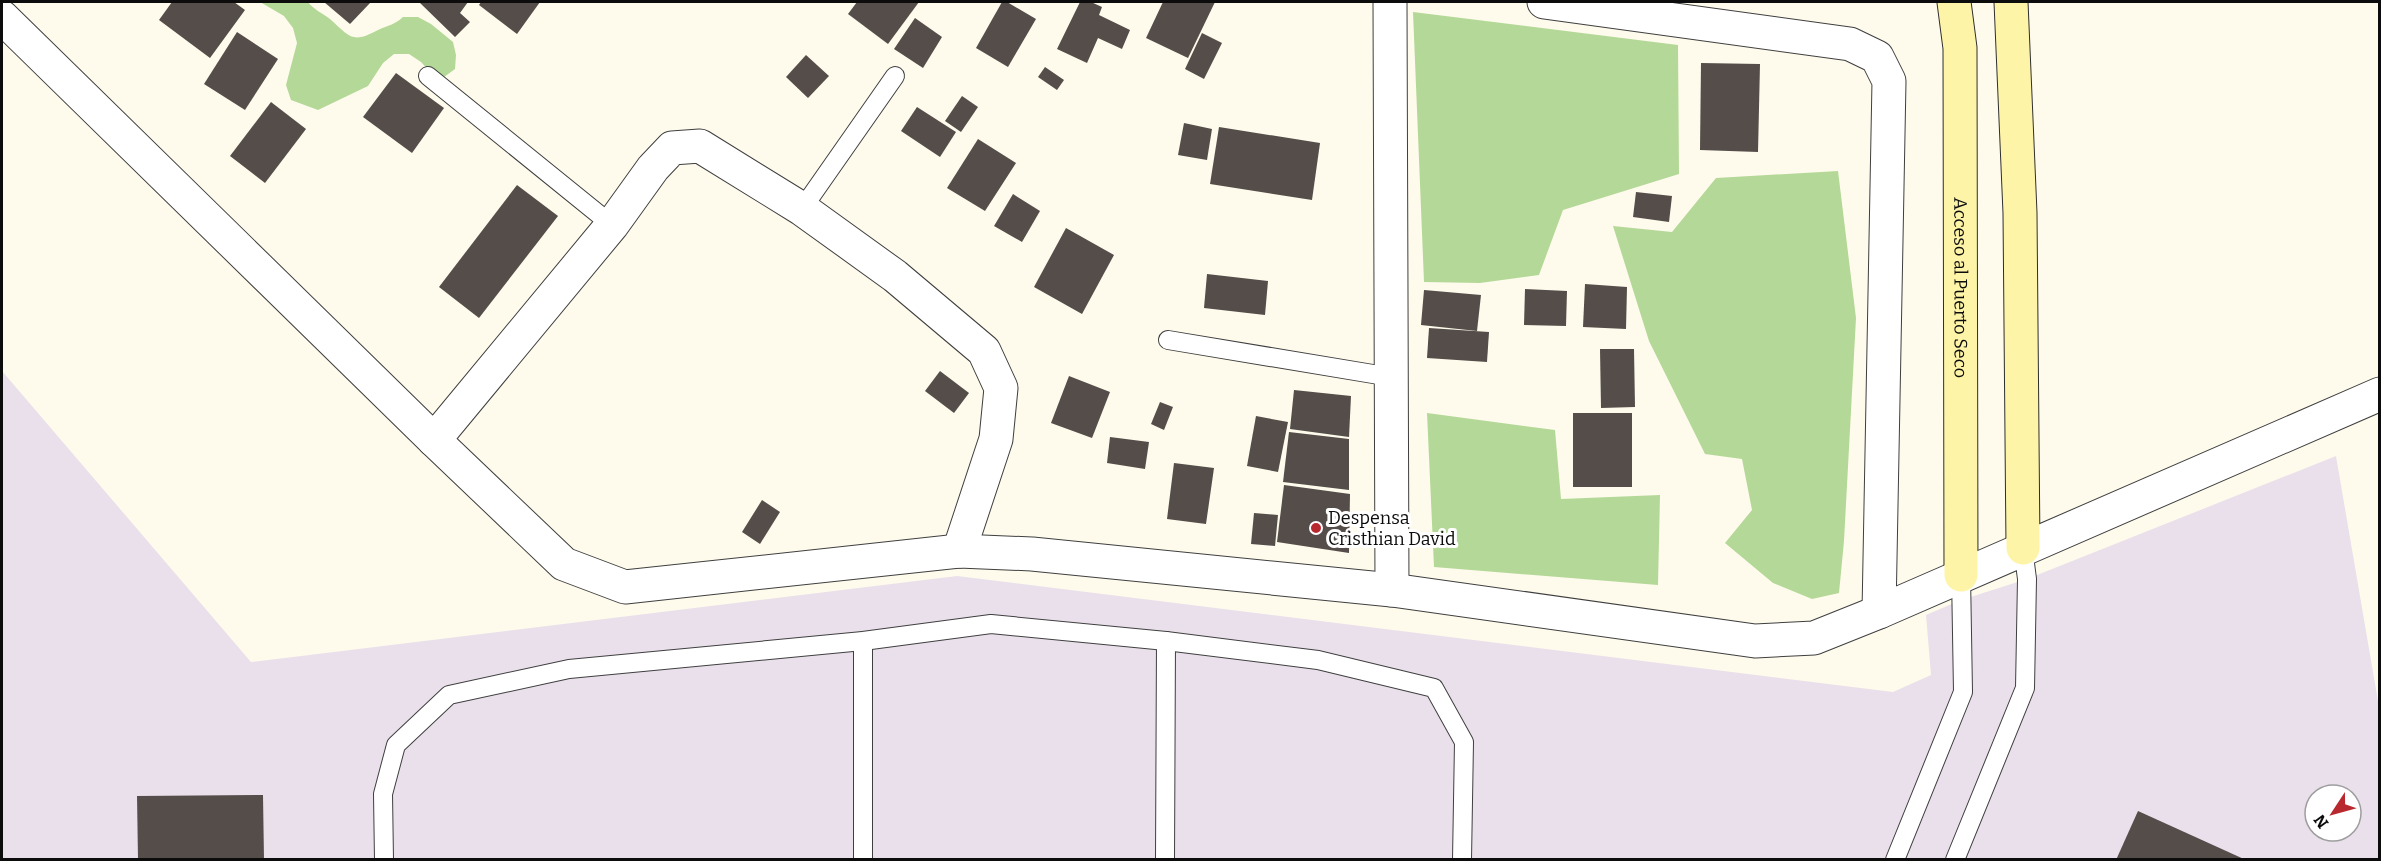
<svg xmlns="http://www.w3.org/2000/svg" width="2381" height="861" font-family="Bitter,serif">
<rect width="100%" height="100%" fill="#fefbec"/>
<path fill="#eae0eb" fill-rule="evenodd" d="M2,371L251,662L957,576L1893,692L1931,675L1926,615L1961,600L2027,579L2336,456L2379,707V859H2ZM2315,795H2351V831H2315Z"/>
<g fill="#b4d897">
<path d="M260,2H308C313,9 322,13 330,19C350,37 352,44 378,30C389,25 394,25 403,17H418L431,24L453,42L456,55L455,69L444,77L431,73L421,62L409,54H394L383,63L368,86L318,110L291,100L286,85L297,43L293,28L284,16Z"/>
<path d="M1413,12L1678,45L1679,174L1563,210L1539,275L1480,283L1424,282Z"/>
<path d="M1838,171L1856,318L1844,541L1839,593L1812,599L1773,583L1725,543L1752,510L1742,459L1705,454L1649,341L1613,226L1672,232L1716,178Z"/>
<path d="M1427,413L1555,430L1561,499L1660,495L1658,585L1434,567Z"/>
</g>
<g fill="#544d49">
<path d="M172,2H234L245,10L210,58L159,20Z"/>
<path d="M324,2H371L350,24Z"/>
<path d="M419,2H468L460,13L470,22L455,37Z"/>
<path d="M481,2H540L517,34L479,5Z"/>
<path d="M857,2H919L888,44L848,14Z"/>
<path d="M1002,2H1007L1036,19L1008,67L976,48Z"/>
<path d="M1080,2H1091L1102,7L1099,15L1130,30L1122,49L1098,38L1087,63L1057,49Z"/>
<path d="M1163,2H1215L1188,58L1146,38Z"/>
<path d="M915,18L942,37L923,68L894,49Z"/>
<path d="M237,32L278,59L245,110L204,84Z"/>
<path d="M1202,33L1222,43L1204,79L1185,69Z"/>
<path d="M806,55L829,76L808,98L786,77Z"/>
<path d="M1701,63L1760,64L1758,152L1700,150Z"/>
<path d="M1045,67L1064,80L1057,90L1038,77Z"/>
<path d="M396,73L444,108L412,153L363,117Z"/>
<path d="M962,96L978,107L961,132L945,121Z"/>
<path d="M271,102L306,129L265,183L230,156Z"/>
<path d="M917,107L956,132L940,157L901,131Z"/>
<path d="M1184,123L1212,129L1207,160L1178,155Z"/>
<path d="M1219,127L1320,143L1312,200L1210,184Z"/>
<path d="M978,139L1016,163L985,211L947,188Z"/>
<path d="M517,185L558,216L479,318L439,287Z"/>
<path d="M1636,192L1672,196L1669,222L1633,217Z"/>
<path d="M1013,194L1040,211L1022,242L994,226Z"/>
<path d="M1066,228L1114,255L1082,314L1034,287Z"/>
<path d="M1207,274L1268,281L1265,315L1204,308Z"/>
<path d="M1585,284L1627,287L1626,329L1583,327Z"/>
<path d="M1525,289L1567,291L1566,326L1524,325Z"/>
<path d="M1424,290L1481,295L1477,331L1421,325Z"/>
<path d="M1429,328L1489,332L1487,362L1427,358Z"/>
<path d="M1600,349H1634L1635,407L1601,408Z"/>
<path d="M940,371L969,393L954,413L925,391Z"/>
<path d="M1069,376L1110,392L1092,438L1051,423Z"/>
<path d="M1294,390L1351,396L1349,437L1290,429Z"/>
<path d="M1160,402L1173,407L1164,430L1151,424Z"/>
<rect x="1573" y="413" width="59" height="74"/>
<path d="M1256,416L1288,422L1278,472L1247,466Z"/>
<path d="M1289,432L1349,439V490L1283,482Z"/>
<path d="M1110,437L1149,442L1145,469L1107,463Z"/>
<path d="M1174,463L1214,468L1206,524L1167,519Z"/>
<path d="M1284,485L1350,494L1349,553L1277,542Z"/>
<path d="M762,500L780,512L760,544L742,532Z"/>
<path d="M1254,513L1278,515L1275,546L1251,544Z"/>
<path d="M263,795L264,860H138L137,796Z"/>
<path d="M2138,811L2246,860H2116Z"/>
</g>
<g fill="none" stroke-linecap="round" stroke-linejoin="round">
<g stroke="#3f3f3f" stroke-width="20">
<g id="service">
<path d="M428,76L612,225"/>
<path d="M802,209L895,76"/>
<path d="M1168,340L1391,377"/>
<path d="M384,860L383,794L396,745L449,695L569,669L863,641L991,624L1166,641L1318,660L1434,688L1464,742L1462,860"/>
<path d="M863,860V641"/>
<path d="M1165,860L1166,641"/>
<path d="M1895,860L1963,692L1961,575"/>
<path d="M1955,860L2025,688L2027,579L2023,548"/>
</g>
</g>
<g stroke="#3f3f3f" stroke-width="35">
<g id="minor">
<path d="M1390,2L1392,590"/>
<path d="M1544,2L1850,44L1877,57L1889,81L1879,612"/>
<path d="M2,17L434,440L564,564L625,587L959,551L1032,554L1392,590L1755,641L1814,638L1879,612L2380,394"/>
<path d="M434,440L612,225L653,168L672,148L700,146L802,209L895,276L984,351L1001,388L996,439L959,551"/>
</g>
</g>
<g stroke="#2e2e2e" stroke-width="35">
<g id="secondary">
<path id="s1" d="M1954,2L1960,48L1961,575"/>
<path d="M2011,2L2020,213L2023,548"/>
</g>
</g>
<use href="#service" stroke="#fff" stroke-width="18"/>
<use href="#minor" stroke="#fff" stroke-width="33"/>
<use href="#secondary" stroke="#fdf4a8" stroke-width="33"/>
</g>
<circle fill="#b8282f" stroke="#fff" stroke-width="2" cx="1316" cy="528" r="6"/>
<g text-anchor="middle" stroke-width="6" stroke-linejoin="round" paint-order="stroke">
<g font-size="18" fill="#0c0c0c" stroke="#fff">
<text dy="6" stroke="none"><textPath href="#s1" startOffset="286">Acceso al Puerto Seco</textPath></text>
</g>
<g font-size="18" fill="#0c0c0c" stroke="#fff" text-anchor="start">
<text x="1328" y="524">Despensa<tspan x="1328" dy="21">Cristhian David</tspan></text>
</g>
</g>
<rect width="2381" height="861" fill="none" stroke="#0c0c0c" stroke-width="6"/>
<g transform="translate(2333 813) rotate(234)"><circle r="28" fill="#ffffff" stroke="#9e9e9e" stroke-width="1.5"/>
<path d="M0-4.5L10 22L0 15L-10 22Z" fill="#b8282f"/>
<text y="-9" font-size="16" font-weight="bold" text-anchor="middle" fill="#0c0c0c">N</text>
</g>
</svg>
